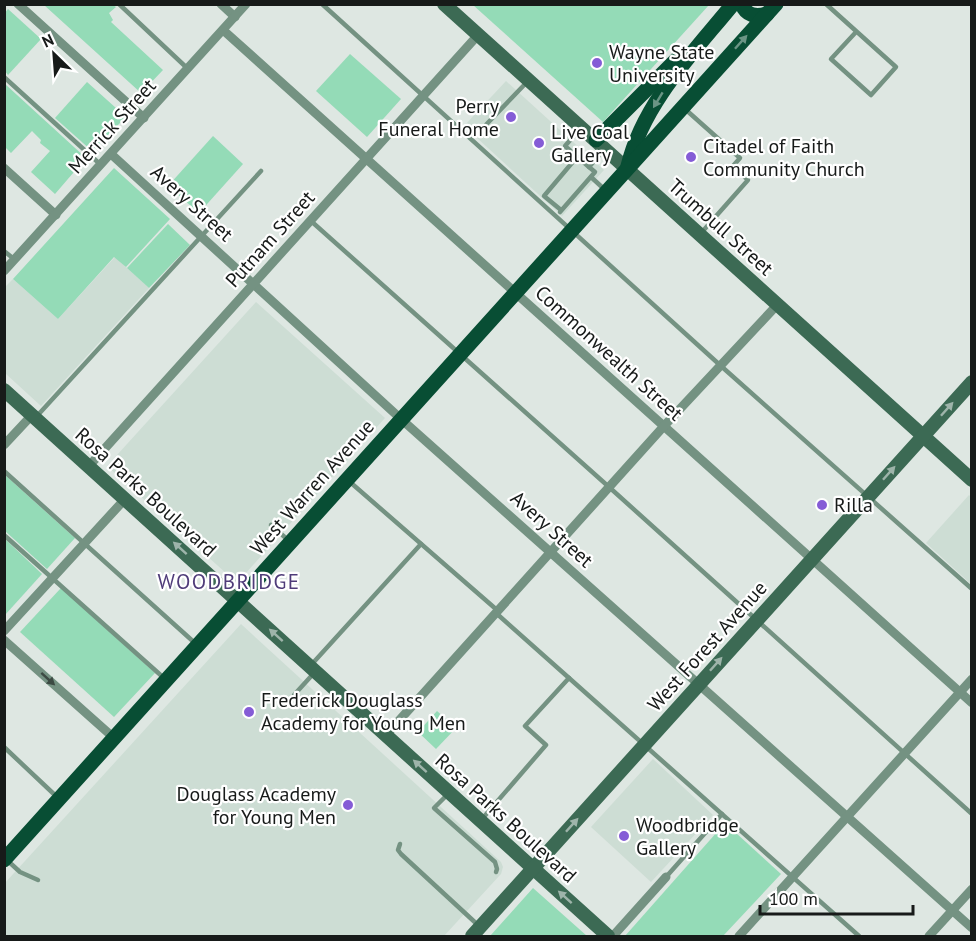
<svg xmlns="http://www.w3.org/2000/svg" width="976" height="941" font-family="'PT Sans',sans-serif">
<rect width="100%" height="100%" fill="#dee7e2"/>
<g fill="#cdddd4">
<path d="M506,81L604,170L562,216L464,126Z"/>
<path d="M115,257L149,288L41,406L5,373L4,288L13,279L58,319Z"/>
<path d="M256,302L385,418L237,583L107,466Z"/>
<path d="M969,495L972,498L971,584L926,543Z"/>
<path d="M241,624L501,862L503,867L501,874L444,936H5L4,884Z"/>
<path d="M653,759L713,815L651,882L591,827Z"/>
</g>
<g fill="#94dbb7">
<path d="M44,5H113L116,7L109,13L113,20L111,22L163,70L141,93Z"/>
<path d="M473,5H709L603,122Z"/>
<path d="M8,9L41,39L8,75L5,71L4,14Z"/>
<path d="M350,54L401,99L367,137L316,91Z"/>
<path d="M87,82L126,117L92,151L55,118Z"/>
<path d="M5,84L86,158L55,194L31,172L50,151L40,143L41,140L32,131L11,153L5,147Z"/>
<path d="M213,136L243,164L199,213L168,186Z"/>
<path d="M114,168L170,219L126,267L114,257L58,319L13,279Z"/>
<path d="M168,224L190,245L149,288L127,268Z"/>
<path d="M5,475L75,538L47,569L5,531Z"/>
<path d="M5,539L42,574L5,615Z"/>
<path d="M61,588L155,673L114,717L20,632Z"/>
<path d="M437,711L456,728L436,749L418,732Z"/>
<path d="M725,823L781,874L723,936H625Z"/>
<path d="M533,888L587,936H490Z"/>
</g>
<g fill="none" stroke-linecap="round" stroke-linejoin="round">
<g stroke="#749282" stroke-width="4.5">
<path d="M119,4L187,68"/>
<path d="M322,4L721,366L972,589"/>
<path d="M826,4L896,67L871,95L831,59L856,32"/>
<path d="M4,77L101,165"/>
<path d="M685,109L740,158L733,166L748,180L702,232"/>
<path d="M580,129L565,146L589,167L603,151"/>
<path d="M480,131L527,82"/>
<path d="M591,177L604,189"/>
<path d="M561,210L544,196L577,157"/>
<path d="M560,212L595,172L589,167"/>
<path d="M311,221L609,487L972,814"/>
<path d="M4,251L14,259"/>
<path d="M37,416L261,171"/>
<path d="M4,471L196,644"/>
<path d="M350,482L497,610"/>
<path d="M271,525L288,540"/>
<path d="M4,535L165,679"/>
<path d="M312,664L421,544"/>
<path d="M569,678L859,936"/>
<path d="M294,695L314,673"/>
<path d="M4,747L57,797"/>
<path d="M448,794L434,808L495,862L497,869L496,872"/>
<path d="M482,819L546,745L525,726L569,678L496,613"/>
<path d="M400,844L398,850L401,854L479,926"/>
<path d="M8,861L20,872L38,880"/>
<path d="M666,877L722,814"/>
</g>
<g stroke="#749282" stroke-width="9">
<path d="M18,4L144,118"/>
<path d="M221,4L235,17"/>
<path d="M223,30L972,703"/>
<path d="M111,154L401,419L972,928"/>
<path d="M4,168L56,215"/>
<path d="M4,271L246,4"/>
<path d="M4,445L32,415"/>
<path d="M89,466L478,35"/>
<path d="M4,631L125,499"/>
<path d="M4,640L114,738"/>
<path d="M386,735L664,426L778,304"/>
<path d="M613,936L666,877"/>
<path d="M739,936L972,679"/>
<path d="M929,936L972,889"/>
</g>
<g stroke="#3c6a54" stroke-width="14">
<path d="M444,4L972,480"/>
<path d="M4,390L608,936"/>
<path d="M472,936L972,382"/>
</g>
<g stroke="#084e34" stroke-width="15">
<path d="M742,4C746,16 756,17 767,14"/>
<path d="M596,140L677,59"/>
<path d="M628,166C643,103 693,53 733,4"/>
<path d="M4,860L776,4"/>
</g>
</g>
<defs><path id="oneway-solid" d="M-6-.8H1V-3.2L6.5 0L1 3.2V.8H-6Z" transform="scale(1.5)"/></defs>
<g fill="#6b9585">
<use href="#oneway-solid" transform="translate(741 42) rotate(-48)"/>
<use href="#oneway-solid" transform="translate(658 100) rotate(121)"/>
</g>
<g fill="#9eb4aa">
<use href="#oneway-solid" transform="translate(947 409) rotate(-48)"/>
<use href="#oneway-solid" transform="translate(889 473) rotate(-48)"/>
<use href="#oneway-solid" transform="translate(180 548) rotate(-138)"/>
<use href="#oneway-solid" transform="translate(276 635) rotate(-138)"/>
<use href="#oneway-solid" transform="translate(716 664) rotate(-48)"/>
<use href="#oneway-solid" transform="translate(420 766) rotate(-138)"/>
<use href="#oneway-solid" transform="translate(572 825) rotate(-48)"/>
<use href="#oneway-solid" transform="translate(565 897) rotate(-138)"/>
</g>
<use fill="#3c4a43" href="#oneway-solid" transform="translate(48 679) rotate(42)"/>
<g fill="#855cd6" stroke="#fff" stroke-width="2">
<circle cx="597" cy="63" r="6"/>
<circle cx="511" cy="117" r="6"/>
<circle cx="539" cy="143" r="6"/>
<circle cx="691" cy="157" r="6"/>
<circle cx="822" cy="505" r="6"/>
<circle cx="249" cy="712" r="6"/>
<circle cx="348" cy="805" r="6"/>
<circle cx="624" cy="836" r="6"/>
</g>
<g text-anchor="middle" stroke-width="4.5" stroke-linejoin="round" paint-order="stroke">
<g font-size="20" fill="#171a19" stroke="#fff" text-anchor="start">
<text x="609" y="59">Wayne State<tspan x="609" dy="23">University</tspan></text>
<text x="499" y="113" text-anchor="end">Perry<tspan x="499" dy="23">Funeral Home</tspan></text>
<text x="551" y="139">Live Coal<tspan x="551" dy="23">Gallery</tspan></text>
<text x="703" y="153">Citadel of Faith<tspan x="703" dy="23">Community Church</tspan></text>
<text x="834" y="512">Rilla</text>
<text x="261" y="707">Frederick Douglass<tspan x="261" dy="23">Academy for Young Men</tspan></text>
<text x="336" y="801" text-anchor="end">Douglass Academy<tspan x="336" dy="23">for Young Men</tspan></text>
<text x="636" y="832">Woodbridge<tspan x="636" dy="23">Gallery</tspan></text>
</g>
<g font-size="20" fill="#171a19" stroke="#fff">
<text transform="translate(112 126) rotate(-48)" y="7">Merrick Street</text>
<text transform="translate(192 203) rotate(42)" y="7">Avery Street</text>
<text transform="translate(721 227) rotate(42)" y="7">Trumbull Street</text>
<text transform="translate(270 239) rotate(-48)" y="7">Putnam Street</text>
<text transform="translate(609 353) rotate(42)" y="7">Commonwealth Street</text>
<text transform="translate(312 487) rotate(-48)" y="7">West Warren Avenue</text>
<text transform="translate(146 492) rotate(42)" y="7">Rosa Parks Boulevard</text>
<text transform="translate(552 529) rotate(42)" y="7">Avery Street</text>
<text transform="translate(707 646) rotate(-48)" y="7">West Forest Avenue</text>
<text transform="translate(506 818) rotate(42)" y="7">Rosa Parks Boulevard</text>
</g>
<g font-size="21" letter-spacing="1.5" fill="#4f3c79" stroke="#fff">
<text x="229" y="589">WOODBRIDGE</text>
</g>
</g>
<rect width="976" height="941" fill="none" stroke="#171a19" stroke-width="12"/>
<g transform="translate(54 54) rotate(335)" stroke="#ffffff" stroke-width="4.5" paint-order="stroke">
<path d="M0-4.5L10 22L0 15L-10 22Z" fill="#171a19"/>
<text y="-9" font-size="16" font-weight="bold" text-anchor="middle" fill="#171a19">N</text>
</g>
<path d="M760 905v9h153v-9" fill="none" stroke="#171a19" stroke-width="3"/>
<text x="769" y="905" font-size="18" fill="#171a19" stroke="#ffffff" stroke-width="4.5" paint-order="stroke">100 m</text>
</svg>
